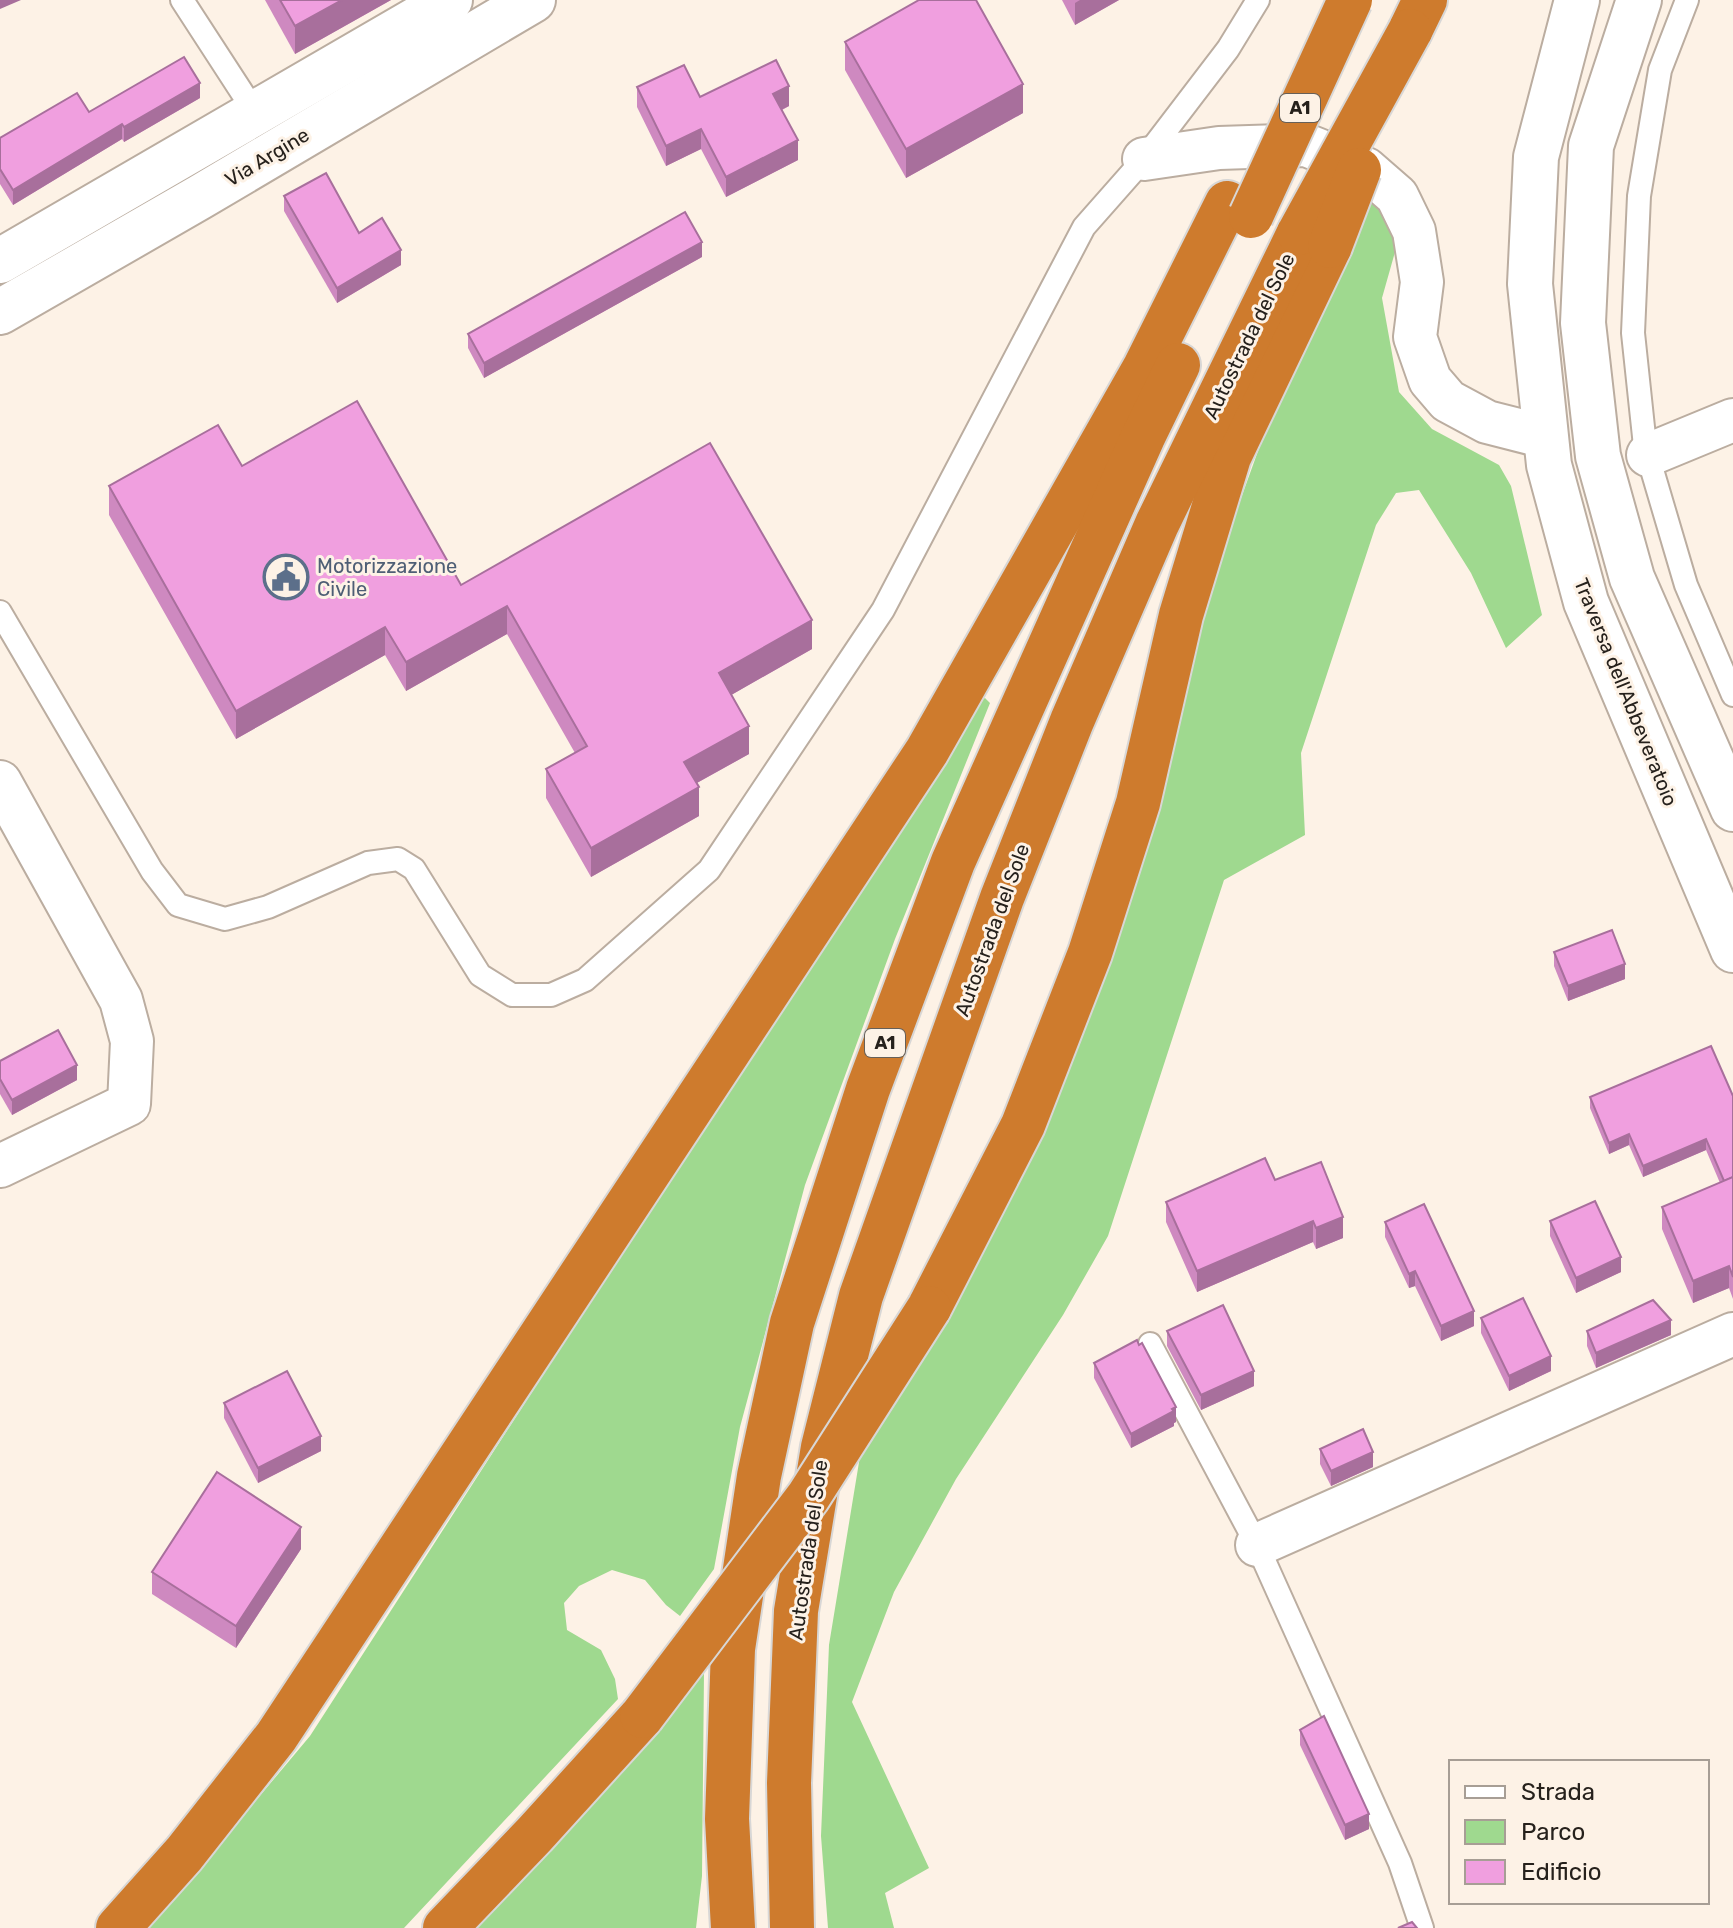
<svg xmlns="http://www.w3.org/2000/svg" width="1733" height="1928" font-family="Rubik,sans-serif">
<rect width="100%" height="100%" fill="#fdf2e6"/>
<g fill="#9fd98f">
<path d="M1371,202L1380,206L1392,227L1395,252L1382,298L1399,392L1432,429L1499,465L1511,486L1542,615L1506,648L1471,573L1419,490L1396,493L1376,525L1301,753L1305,835L1224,880L1108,1236L1063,1315L956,1479L894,1592L852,1702L929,1868L885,1893L894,1928H828L821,1836L829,1645L862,1444L969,1253L1262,440Z"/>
<path d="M985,698L990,703L895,939L805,1185L740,1427L714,1569L680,1616L666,1605L645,1580L612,1570L579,1586L564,1603L567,1630L601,1650L615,1679L618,1699L404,1928H149L310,1736L978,701Z"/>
<path d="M704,1673L702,1876L696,1928H474L565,1834Z"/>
</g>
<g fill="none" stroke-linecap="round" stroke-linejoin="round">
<g stroke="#bbada0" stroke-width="26">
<g id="lane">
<path d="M182,0L256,114"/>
<path d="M1687,0L1660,70L1639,196L1633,333L1645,446L1686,585L1733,695"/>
<path d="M0,612L152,871L178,905L225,919L268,907L368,863L398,859L414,869L480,975L512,995H551L585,980L709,870L883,610L1084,227L1144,159L1228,49L1258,0"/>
<path d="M1150,1344L1257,1545L1400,1863L1422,1928"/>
</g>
</g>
<g stroke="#bbada0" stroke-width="46">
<g id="street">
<path d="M1144,159L1219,148L1306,145L1366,169L1397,196L1414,231L1422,282L1415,337L1430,380L1448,401L1487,422L1546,437"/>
<path d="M1648,455L1733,420"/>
<path d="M0,782L121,1000L132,1041L129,1104L0,1166"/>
<path d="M1257,1545L1733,1334"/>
</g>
</g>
<g stroke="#bbada0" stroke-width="48">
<g id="secondary">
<path d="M1577,0L1536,157L1530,284L1549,465L1586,602L1733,950"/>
<path d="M1639,0L1591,146L1583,323L1598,456L1632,578L1733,809"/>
<path d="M0,261L450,0"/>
<path d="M0,312L200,197L533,0"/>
</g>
</g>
<g stroke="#d8d7d6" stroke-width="48">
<g id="highway">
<path d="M1410,31L1425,0"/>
<path d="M929,1308L1023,1125L1090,953L1138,803L1181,615L1229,457L1330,246"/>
<path d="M118,1928L184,1854L276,1737L927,751L1145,367L1227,203"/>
<path d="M445,1928L534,1835L642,1716"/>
<path d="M733,1928L727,1819L733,1649L759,1476L792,1323L868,1089L953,862L1143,437L1178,365"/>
<path d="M792,1928L789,1783L796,1611L823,1447L861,1296L1002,898L1072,721L1157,524L1299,233"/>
</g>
</g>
<use href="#lane" stroke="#fff" stroke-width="22"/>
<use href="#street" stroke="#fff" stroke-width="42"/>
<use href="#secondary" stroke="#fff" stroke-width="44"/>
<use href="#highway" stroke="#ce7b2d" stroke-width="44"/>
<g stroke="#d8d7d6" stroke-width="48" stroke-linecap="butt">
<g id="highway-bridge">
<path d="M1251,216L1350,0"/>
<path d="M1299,233L1410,31"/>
<path d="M1330,246L1359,170"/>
<path d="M642,1716L808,1497L929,1308"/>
</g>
</g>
<use href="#highway-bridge" stroke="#ce7b2d" stroke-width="44"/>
</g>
<g fill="#ce89c0">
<path d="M265,0H391L295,54Z"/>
<path d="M1062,0H1119L1075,25Z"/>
<path d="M845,42L1023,113L906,178L845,70Z"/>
<path d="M637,87L700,97L789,106L782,110L798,160L726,197L701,149L666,166L637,107Z"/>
<path d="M200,98L124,142L122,139L13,205L0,184V138L89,112Z"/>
<path d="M284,196L359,233L401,265L337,303L284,211Z"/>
<path d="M702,257L484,378L468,348V334Z"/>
<path d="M242,466L461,585L812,649L731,695L749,754L697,783L699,816L591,877L546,798V769L575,753L507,634L406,691L385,655L236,739L109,515V486Z"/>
<path d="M1554,952L1625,979L1568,1001L1554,966Z"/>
<path d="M0,1061L77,1080L12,1115L0,1094Z"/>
<path d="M1733,1096V1299L1729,1288L1693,1303L1662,1229V1207L1720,1183L1706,1150L1643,1177L1629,1145L1609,1154L1590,1108V1097Z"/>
<path d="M1275,1180L1343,1238L1316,1249L1313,1242L1197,1292L1166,1222V1202Z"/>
<path d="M1550,1221L1621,1272L1576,1293L1550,1236Z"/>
<path d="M1385,1222L1474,1326L1441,1341L1415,1286L1409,1288L1385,1237Z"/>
<path d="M1481,1318L1551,1371L1509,1391L1481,1333Z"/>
<path d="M1167,1331L1254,1386L1201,1410L1167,1346Z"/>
<path d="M1587,1331L1671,1335L1596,1368L1587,1346Z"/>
<path d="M1094,1363L1176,1422L1174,1423V1426L1131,1448L1094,1378Z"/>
<path d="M224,1403L321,1451L258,1483L224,1418Z"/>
<path d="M1320,1449L1373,1467L1331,1486L1320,1464Z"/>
<path d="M301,1549L236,1648L152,1594V1572Z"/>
<path d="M1300,1730L1369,1829L1345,1840L1300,1745Z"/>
</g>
<g fill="#a86f9c">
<path d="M0,0H21L0,9Z"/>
<path d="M342,0H391L295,54V26Z"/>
<path d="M1080,0H1119L1075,25V3Z"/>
<path d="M200,83V98L124,142V127Z"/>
<path d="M1023,84V113L906,178V149Z"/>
<path d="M789,86V106L773,114V94Z"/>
<path d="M122,124V139L13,205V190Z"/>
<path d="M701,129V149L666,166V146Z"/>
<path d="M798,140V160L726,197V177Z"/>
<path d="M702,242V257L484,378V363Z"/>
<path d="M401,250V265L337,303V288Z"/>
<path d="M507,606V634L406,691V662Z"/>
<path d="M812,620V649L719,702V673Z"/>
<path d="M385,627V655L236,739V711Z"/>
<path d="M749,726V754L684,790V762Z"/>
<path d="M699,787V816L591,877V848Z"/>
<path d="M1625,964V979L1568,1001V986Z"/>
<path d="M77,1065V1080L12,1115V1100Z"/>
<path d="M1629,1134V1145L1609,1154V1143Z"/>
<path d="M1706,1139V1150L1643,1177V1166Z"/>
<path d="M1343,1217V1238L1316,1249V1228Z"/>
<path d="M1313,1221V1242L1197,1292V1271Z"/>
<path d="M1621,1257V1272L1576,1293V1278Z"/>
<path d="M1729,1266V1288L1693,1303V1281Z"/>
<path d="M1415,1271V1286L1409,1288V1274Z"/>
<path d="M1474,1311V1326L1441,1341V1326Z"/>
<path d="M1671,1320V1335L1596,1368V1353Z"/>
<path d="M1551,1356V1371L1509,1391V1376Z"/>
<path d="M1254,1371V1386L1201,1410V1395Z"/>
<path d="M1176,1407V1422L1174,1423V1426L1131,1448V1434Z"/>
<path d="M321,1436V1451L258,1483V1468Z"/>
<path d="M1373,1452V1467L1331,1486V1471Z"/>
<path d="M301,1527V1549L236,1648V1626Z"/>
<path d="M1369,1814V1829L1345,1840V1825Z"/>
</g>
<g fill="#f09fdf" stroke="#a86f9c" stroke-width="2">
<path d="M280,0H342L295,26Z"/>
<path d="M919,0H976L1023,84L906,149L845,42Z"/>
<path d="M184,57L200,83L124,127L122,124L13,190L0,169V138L77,93L89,112Z"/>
<path d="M776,60L789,86L773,94L798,140L726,177L701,129L666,146L637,87L684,65L700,97Z"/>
<path d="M326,173L359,233L382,218L401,250L337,288L284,196Z"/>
<path d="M685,212L702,242L484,363L468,334Z"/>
<path d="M357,401L461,585L710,443L812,620L719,673L749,726L684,762L699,787L591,848L546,769L587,746L507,606L406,662L385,627L236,711L109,486L218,425L242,466Z"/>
<path d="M1612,930L1625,964L1568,986L1554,952Z"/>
<path d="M58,1030L77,1065L12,1100L0,1079V1061Z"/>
<path d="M1711,1046L1733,1096V1177L1724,1181L1706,1139L1643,1166L1629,1134L1609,1143L1590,1097Z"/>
<path d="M1265,1158L1275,1180L1321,1162L1343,1217L1316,1228L1313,1221L1197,1271L1166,1202Z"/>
<path d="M1733,1177V1277L1729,1266L1693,1281L1662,1207Z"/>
<path d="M1595,1201L1621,1257L1576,1278L1550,1221Z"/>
<path d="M1424,1204L1474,1311L1441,1326L1415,1271L1409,1274L1385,1222Z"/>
<path d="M1523,1298L1551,1356L1509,1376L1481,1318Z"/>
<path d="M1653,1300L1671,1320L1596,1353L1587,1331Z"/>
<path d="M1223,1305L1254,1371L1201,1395L1167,1331Z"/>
<path d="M1137,1340L1139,1345L1142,1343L1176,1407L1172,1409L1174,1411L1131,1434L1094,1363Z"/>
<path d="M287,1371L321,1436L258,1468L224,1403Z"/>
<path d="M1363,1429L1373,1452L1331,1471L1320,1449Z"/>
<path d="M217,1472L301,1527L236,1626L152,1572Z"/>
<path d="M1324,1716L1369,1814L1345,1825L1300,1730Z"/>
<path d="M1412,1922L1417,1928H1398Z"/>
</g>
<defs>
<g id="civic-ring" transform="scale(2.3)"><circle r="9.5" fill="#fdf2e6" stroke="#5c6f8a" stroke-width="1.5"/><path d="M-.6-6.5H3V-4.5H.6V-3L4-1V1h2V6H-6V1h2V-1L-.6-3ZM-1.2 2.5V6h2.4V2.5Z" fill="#5c6f8a"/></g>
</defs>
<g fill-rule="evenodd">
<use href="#civic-ring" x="286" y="577"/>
</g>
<g text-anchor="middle" stroke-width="6" stroke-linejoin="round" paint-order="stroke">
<g fill="#fdf2e6" stroke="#666059" stroke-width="2">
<rect x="1280" y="94" width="40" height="28" rx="6"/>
<rect x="865" y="1029" width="40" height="28" rx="6"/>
</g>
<g font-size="18" font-weight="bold" fill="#26211c">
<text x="1300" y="114">A1</text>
<text x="885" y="1049">A1</text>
</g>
<g font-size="20" fill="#26211c" stroke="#fdf2e6">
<text transform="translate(267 157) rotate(-31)" y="7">Via Argine</text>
<text transform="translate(1249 336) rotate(-64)" y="7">Autostrada del Sole</text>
<text transform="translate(1626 692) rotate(68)" y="7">Traversa dell'Abbeveratoio</text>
<text transform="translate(992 930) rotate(-70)" y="7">Autostrada del Sole</text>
<text transform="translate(808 1550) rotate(-82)" y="7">Autostrada del Sole</text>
</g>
<g font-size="20" fill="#4e5e75" stroke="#fdf2e6" text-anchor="start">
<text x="317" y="573">Motorizzazione<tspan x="317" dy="23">Civile</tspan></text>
</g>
</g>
<rect x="1449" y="1760" width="260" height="144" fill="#fdf2e6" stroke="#a79e95" stroke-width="2"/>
<rect x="1465" y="1786" width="40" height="12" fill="#ffffff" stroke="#a79e95" stroke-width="2"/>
<text x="1521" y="1800" font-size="24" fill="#26211c">Strada</text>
<rect x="1465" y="1820" width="40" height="24" fill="#9fd98f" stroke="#a79e95" stroke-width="2"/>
<text x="1521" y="1840" font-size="24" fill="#26211c">Parco</text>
<rect x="1465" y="1860" width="40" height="24" fill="#f09fdf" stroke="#a79e95" stroke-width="2"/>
<text x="1521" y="1880" font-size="24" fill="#26211c">Edificio</text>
</svg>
